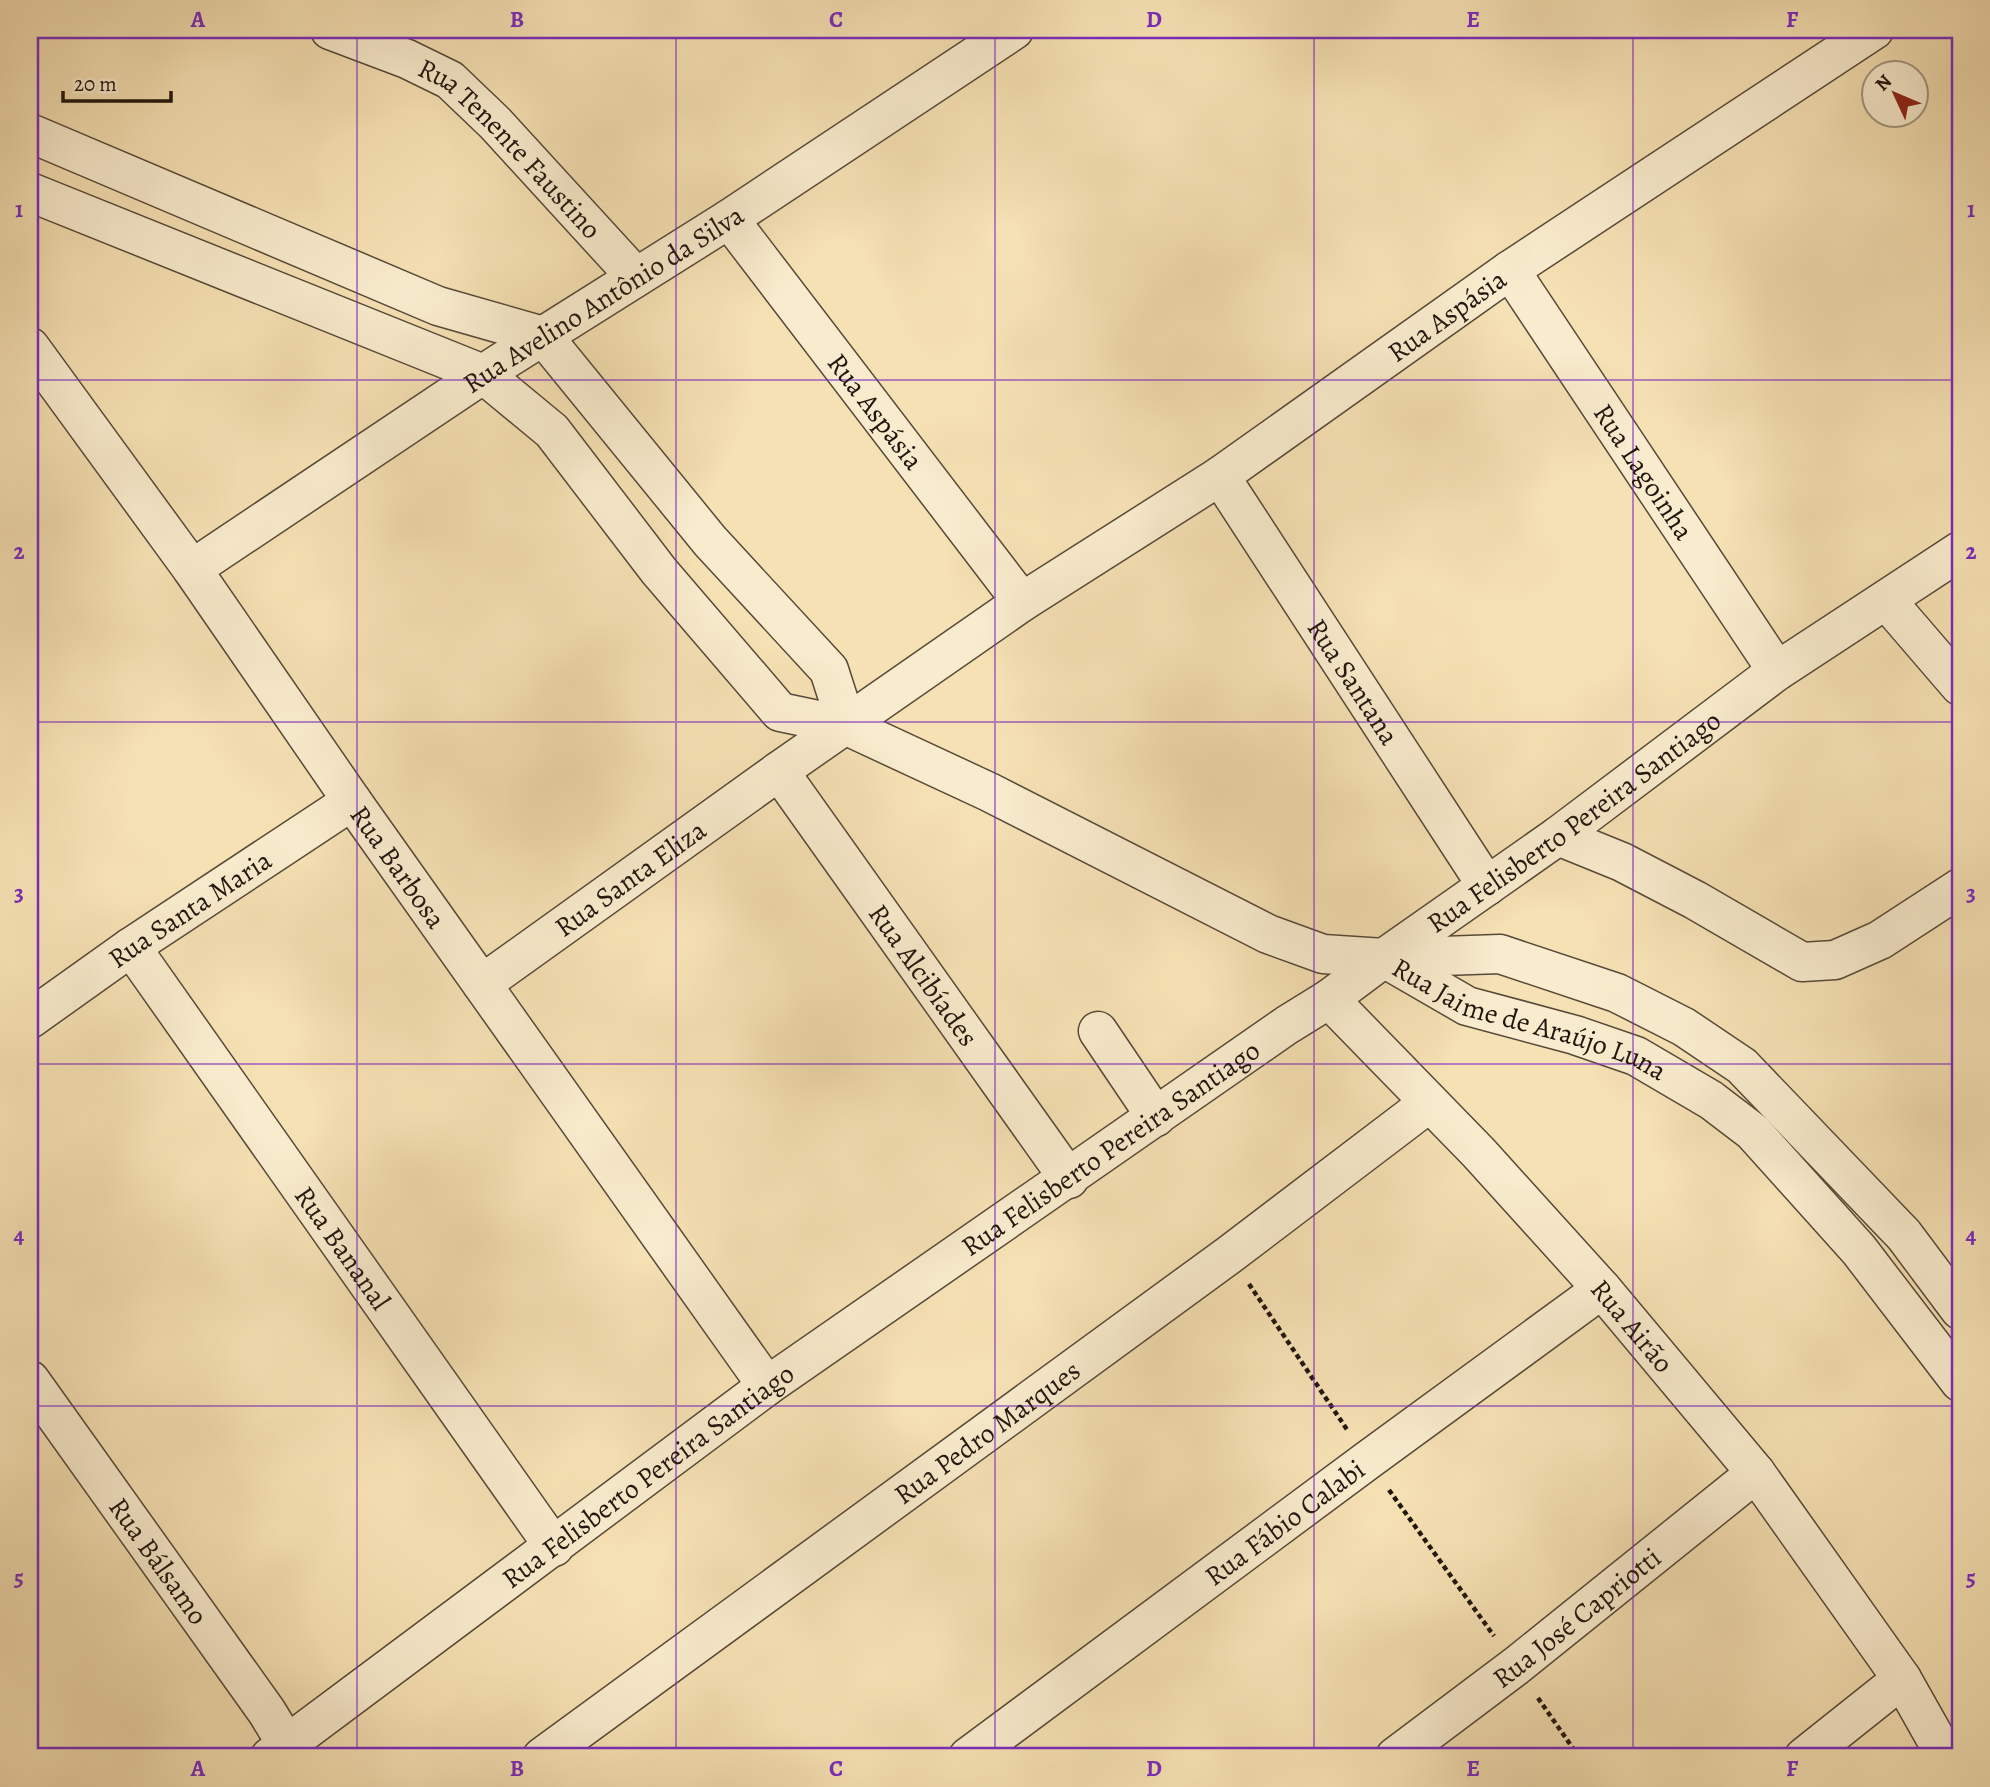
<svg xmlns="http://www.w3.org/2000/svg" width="1990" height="1787" font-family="Alegreya,serif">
<rect width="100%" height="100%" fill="#f6e1b4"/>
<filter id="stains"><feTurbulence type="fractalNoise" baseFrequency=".00286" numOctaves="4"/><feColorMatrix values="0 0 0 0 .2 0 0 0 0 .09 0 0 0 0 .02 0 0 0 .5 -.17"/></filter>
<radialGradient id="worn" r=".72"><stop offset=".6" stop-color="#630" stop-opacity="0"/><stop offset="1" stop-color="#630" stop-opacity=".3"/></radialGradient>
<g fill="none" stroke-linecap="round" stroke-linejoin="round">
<g stroke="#564938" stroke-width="41">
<g id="minor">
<path id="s1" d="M330,30L407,59L450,80L495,123L635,276"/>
<path d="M30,133L438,306L543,336L710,541L829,670L847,726"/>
<path d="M30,192L483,374L552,431L659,571L780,712L847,726L989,792L1268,934L1323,954L1384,958L1500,954L1617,993L1684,1027L1742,1066L1904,1235L1960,1310"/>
<path id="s2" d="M729,219L1022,602"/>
<path id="s3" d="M1510,270L1777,671"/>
<path id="s4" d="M30,347L192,569L352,801L767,1386"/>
<path id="s5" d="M1220,476L1487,886"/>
<path id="s6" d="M192,569L497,365L729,219L1014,30"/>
<path d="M1886,600L1960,686"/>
<path id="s7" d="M779,771L1069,1179"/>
<path d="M1558,836L1622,862L1695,900L1802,962L1835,960L1880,940L1960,888"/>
<path id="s8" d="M131,947L554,1547"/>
<path id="s9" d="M1384,958L1467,1006L1575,1035L1636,1056L1711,1100L1753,1132L1859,1250L1960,1382"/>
<path id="s10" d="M482,984L779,771L1022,602L1220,476L1510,270L1874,30"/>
<path id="s11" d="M1329,999L1479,1153L1602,1289L1756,1473L1902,1679L1946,1757"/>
<path id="s12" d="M30,1019L131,947L352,801"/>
<path d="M1098,1031L1156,1117"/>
<path id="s13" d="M30,1380L267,1712L287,1745"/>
<path id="s14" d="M270,1757L767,1386L1287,1025L1329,999L1384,958L1558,836L1777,671L1960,551"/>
<path id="s15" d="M542,1757L1229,1255L1429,1103"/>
<path id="s16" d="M968,1757L1368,1460L1602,1289"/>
<path id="s17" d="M1395,1757L1516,1666L1756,1473"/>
<path d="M1804,1757L1902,1679"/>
</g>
</g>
<g stroke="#21160e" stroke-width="4.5" stroke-dasharray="5 3.5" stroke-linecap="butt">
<path d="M1249,1284L1348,1431"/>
<path d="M1389,1490L1494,1636"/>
<path d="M1538,1698L1579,1757"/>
</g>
<use href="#minor" stroke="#f9ecce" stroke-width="38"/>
</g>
<path fill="none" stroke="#7b2cbf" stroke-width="2" stroke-opacity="0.55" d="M357,30V1757M676,30V1757M995,30V1757M1314,30V1757M1633,30V1757M30,380H1960M30,722H1960M30,1064H1960M30,1406H1960"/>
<g text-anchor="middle" stroke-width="6" stroke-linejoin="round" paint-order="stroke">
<g font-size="28" fill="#21160e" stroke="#f9ecce">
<text dy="10" stroke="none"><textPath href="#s1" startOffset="220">Rua Tenente Faustino</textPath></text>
<text dy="10" stroke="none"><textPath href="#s6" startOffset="492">Rua Avelino Antônio da Silva</textPath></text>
<text dy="10" stroke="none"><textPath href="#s10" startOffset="1174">Rua Aspásia</textPath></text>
<text dy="10" stroke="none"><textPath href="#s2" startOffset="242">Rua Aspásia</textPath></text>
<text dy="10" stroke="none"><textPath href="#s3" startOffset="242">Rua Lagoinha</textPath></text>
<text dy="10" stroke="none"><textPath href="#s5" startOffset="245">Rua Santana</textPath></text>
<text dy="10" stroke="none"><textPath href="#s14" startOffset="1605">Rua Felisberto Pereira Santiago</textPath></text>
<text dy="10" stroke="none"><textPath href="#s4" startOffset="637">Rua Barbosa</textPath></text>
<text dy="10" stroke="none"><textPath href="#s10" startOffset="182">Rua Santa Eliza</textPath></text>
<text dy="10" stroke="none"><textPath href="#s12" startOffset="194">Rua Santa Maria</textPath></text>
<text dy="10" stroke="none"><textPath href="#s7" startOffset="250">Rua Alcibíades</textPath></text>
<text dy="10" stroke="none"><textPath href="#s9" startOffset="159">Rua Jaime de Araújo Luna</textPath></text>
<text dy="10" stroke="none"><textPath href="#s14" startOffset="1038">Rua Felisberto Pereira Santiago</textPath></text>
<text dy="10" stroke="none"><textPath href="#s8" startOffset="368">Rua Bananal</textPath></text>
<text dy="10" stroke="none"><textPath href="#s11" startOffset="446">Rua Airão</textPath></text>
<text dy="10" stroke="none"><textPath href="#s15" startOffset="551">Rua Pedro Marques</textPath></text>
<text dy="10" stroke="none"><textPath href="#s14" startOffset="471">Rua Felisberto Pereira Santiago</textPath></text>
<text dy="10" stroke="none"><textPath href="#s16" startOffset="394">Rua Fábio Calabi</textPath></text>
<text dy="10" stroke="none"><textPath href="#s13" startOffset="222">Rua Bálsamo</textPath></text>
<text dy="10" stroke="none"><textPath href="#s17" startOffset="229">Rua José Capriotti</textPath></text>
</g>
</g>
<rect width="1990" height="1787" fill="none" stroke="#f6e1b4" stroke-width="77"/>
<g transform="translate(1895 94) rotate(314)"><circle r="33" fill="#f9ecce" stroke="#a39681" stroke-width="2"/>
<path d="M0-5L12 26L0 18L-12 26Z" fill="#8f2418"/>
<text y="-10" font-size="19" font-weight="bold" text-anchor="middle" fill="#21160e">N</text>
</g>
<path d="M63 91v10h108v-10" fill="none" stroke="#21160e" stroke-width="3.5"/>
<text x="74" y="91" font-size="21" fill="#21160e" stroke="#f9ecce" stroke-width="5" paint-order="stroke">20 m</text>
<rect x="38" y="38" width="1914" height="1710" fill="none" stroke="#7b2cbf" stroke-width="2.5"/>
<g font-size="23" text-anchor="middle" font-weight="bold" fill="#7b2cbf">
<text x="198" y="27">A</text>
<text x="517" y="27">B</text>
<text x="836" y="27">C</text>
<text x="1154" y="27">D</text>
<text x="1473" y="27">E</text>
<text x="1792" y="27">F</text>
<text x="19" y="217">1</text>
<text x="1971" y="217">1</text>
<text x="19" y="559">2</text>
<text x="1971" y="559">2</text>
<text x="19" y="901">3</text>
<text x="1971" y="901">3</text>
<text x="19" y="1243">4</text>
<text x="1971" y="1243">4</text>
<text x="19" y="1585">5</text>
<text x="1971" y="1585">5</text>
<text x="198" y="1776">A</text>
<text x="517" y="1776">B</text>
<text x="836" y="1776">C</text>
<text x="1154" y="1776">D</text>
<text x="1473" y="1776">E</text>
<text x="1792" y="1776">F</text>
</g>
<rect width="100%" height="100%" filter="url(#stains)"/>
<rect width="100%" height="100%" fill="url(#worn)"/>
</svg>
